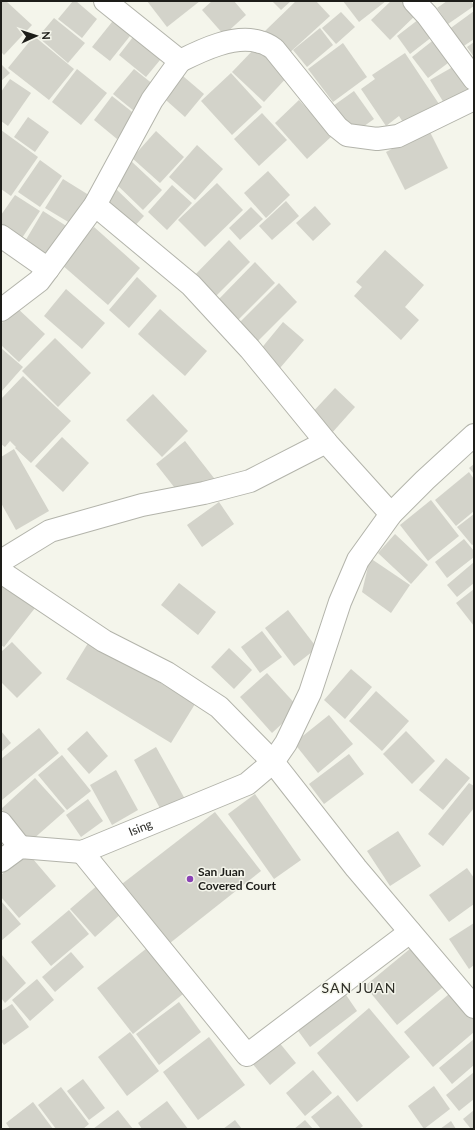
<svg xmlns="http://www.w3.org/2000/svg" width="475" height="1130" font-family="Lato,sans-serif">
<rect width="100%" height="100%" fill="#f4f5eb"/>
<g fill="#d3d3ca">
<path d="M1,1H6L32,25L4,55L1,52Z"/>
<path d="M73,1H76L97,19L82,38L58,19Z"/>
<path d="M147,1H200L167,27Z"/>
<path d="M212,1H234L246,15L224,35L202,10Z"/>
<path d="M272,1H291L281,10Z"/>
<path d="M296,1H316L330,16L287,55L265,31Z"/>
<path d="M343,1H386L359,22Z"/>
<path d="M391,1H410L420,11L390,40L371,20Z"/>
<path d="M447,1H471L474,6L448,24L437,8Z"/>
<path d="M474,11V39L461,48L448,30Z"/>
<path d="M341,12L355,27L336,44L322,28Z"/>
<path d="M423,16L437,33L410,54L397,36Z"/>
<path d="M116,17L134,31L110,61L92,47Z"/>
<path d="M54,18L85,43L68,63L38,37Z"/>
<path d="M320,28L333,45L307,67L293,50Z"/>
<path d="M137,32L165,54L146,77L119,55Z"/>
<path d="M34,36L74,69L49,100L8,68Z"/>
<path d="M436,38L452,60L428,78L412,57Z"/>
<path d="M474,42V57L467,47Z"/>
<path d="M343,43L367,77L333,102L308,69Z"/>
<path d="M259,44L290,74L264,102L232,72Z"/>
<path d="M405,53L439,104L406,127L399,116L386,126L361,89L375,79L372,75Z"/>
<path d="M1,64L10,73L1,81Z"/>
<path d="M458,64L474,90L447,108L430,80Z"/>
<path d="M77,69L107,93L81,125L52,102Z"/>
<path d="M134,69L154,85L134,111L113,94Z"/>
<path d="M177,71L204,94L185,117L158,93Z"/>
<path d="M231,73L262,107L232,135L201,101Z"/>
<path d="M10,79L31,93L8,126L1,121V92Z"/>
<path d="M354,91L374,119L353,134L333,106Z"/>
<path d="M112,96L136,115L117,139L94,120Z"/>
<path d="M299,100L332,136L307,159L275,123Z"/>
<path d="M262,113L287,140L259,166L234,139Z"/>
<path d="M28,117L49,132L35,152L14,137Z"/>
<path d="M1,130L38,157L11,196L1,189Z"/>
<path d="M429,130L448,168L405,190L386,152Z"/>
<path d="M156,131L184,157L160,183L132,158Z"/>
<path d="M197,145L223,169L195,200L169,177Z"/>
<path d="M40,160L62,176L40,207L18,192Z"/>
<path d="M131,161L162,190L143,210L113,181Z"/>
<path d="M268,171L290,195L266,218L244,193Z"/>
<path d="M63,179L92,197L75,226L45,208Z"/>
<path d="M217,183L243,210L205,247L178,220Z"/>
<path d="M172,185L192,203L167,230L148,212Z"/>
<path d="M114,187L144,216L129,232L99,204Z"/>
<path d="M15,195L40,211L20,241L1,228V215Z"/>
<path d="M286,201L299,216L272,240L259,226Z"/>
<path d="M315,206L331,224L313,241L296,223Z"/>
<path d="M251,207L263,219L240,240L229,228Z"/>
<path d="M43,211L71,229L52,261L24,243Z"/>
<path d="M94,227L140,268L108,305L61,264Z"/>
<path d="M229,240L250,262L211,301L190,280Z"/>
<path d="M385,250L424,285L405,307L419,320L401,340L354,296L362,287L356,282Z"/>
<path d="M255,262L275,283L237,321L217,301Z"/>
<path d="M137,277L157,296L129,328L109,310Z"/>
<path d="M279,283L297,302L255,344L236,326Z"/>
<path d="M66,289L105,323L82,349L44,316Z"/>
<path d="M16,307L45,334L19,362L1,345V324Z"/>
<path d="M160,309L207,351L185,376L138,334Z"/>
<path d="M283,322L304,340L280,368L260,350Z"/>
<path d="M55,338L91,373L58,407L22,371Z"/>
<path d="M1,348L23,367L1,392Z"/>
<path d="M23,376L71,421L31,463L15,448L16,447L10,441L5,447L1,444V399Z"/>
<path d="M335,388L355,407L331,434L310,415Z"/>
<path d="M153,394L188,431L162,457L126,420Z"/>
<path d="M62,437L89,463L63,492L35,466Z"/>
<path d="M185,441L221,487L178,492L156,464Z"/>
<path d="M14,449L49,511L16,530L1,503V457Z"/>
<path d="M474,464V474L469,468Z"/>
<path d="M469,472L474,479V511L456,526L435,500Z"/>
<path d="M431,500L459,536L428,561L400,525Z"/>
<path d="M219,502L234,524L202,547L187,525Z"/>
<path d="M474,514V544L472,545L457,527Z"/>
<path d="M395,534L428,565L411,584L378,553Z"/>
<path d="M464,539L474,551V557L447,578L435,562Z"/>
<path d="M370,558L410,585L391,613L362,592Z"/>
<path d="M474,562V583L457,597L447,585Z"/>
<path d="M3,582L35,608L4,647L1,645V585Z"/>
<path d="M179,583L216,612L198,635L161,605Z"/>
<path d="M474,589V626L456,603Z"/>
<path d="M288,610L317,648L294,666L265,628Z"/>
<path d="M262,631L282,657L260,673L241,647Z"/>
<path d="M90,640L195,704L171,743L66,679Z"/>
<path d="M12,642L42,673L17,698L1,682V652Z"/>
<path d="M229,648L252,670L234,689L211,667Z"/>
<path d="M351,669L372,687L345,719L324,700Z"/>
<path d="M267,673L299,708L272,733L240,697Z"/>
<path d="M376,691L409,721L382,751L349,721Z"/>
<path d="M329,715L353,744L318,773L294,743Z"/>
<path d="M39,728L59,753L2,800L1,759Z"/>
<path d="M1,731L11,743L1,752Z"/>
<path d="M87,731L108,756L89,774L67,749Z"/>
<path d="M406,731L435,761L412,784L383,754Z"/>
<path d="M156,747L185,799L162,812L134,760Z"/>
<path d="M349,754L364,774L324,804L309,784Z"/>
<path d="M62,755L91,791L67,810L38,775Z"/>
<path d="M446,758L470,778L443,810L419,790Z"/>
<path d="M116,770L138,810L112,825L90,785Z"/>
<path d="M35,778L65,811L31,841L1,809Z"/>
<path d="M469,783L474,786V808L443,846L428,834Z"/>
<path d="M255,794L301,860L274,879L228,814Z"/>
<path d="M88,799L103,821L81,837L66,815Z"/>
<path d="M215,812L261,871L165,947L118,887Z"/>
<path d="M398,831L421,866L390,886L367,851Z"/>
<path d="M27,852L56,886L19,918L1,897V875Z"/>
<path d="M467,868L474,878V904L449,922L429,895Z"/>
<path d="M99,884L123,912L95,937L70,909Z"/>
<path d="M1,901L21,924L1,941Z"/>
<path d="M69,910L89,934L51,966L31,942Z"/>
<path d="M474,923V965L469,969L449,939Z"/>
<path d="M147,948L183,994L133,1034L97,988Z"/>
<path d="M411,948L443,987L397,1025L365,986Z"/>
<path d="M71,952L84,967L55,992L42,977Z"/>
<path d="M1,954L26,983L5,1003L1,998Z"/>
<path d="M37,979L54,1000L30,1021L12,1000Z"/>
<path d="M455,989L474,1013V1032L433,1067L404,1032Z"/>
<path d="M344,992L357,1011L310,1047L296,1028Z"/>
<path d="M179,1002L201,1032L159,1065L136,1034Z"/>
<path d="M12,1004L29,1027L4,1045L1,1041V1011Z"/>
<path d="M369,1008L410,1057L357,1102L317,1053Z"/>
<path d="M130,1032L159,1071L127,1096L98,1057Z"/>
<path d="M209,1037L245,1085L198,1120L163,1072Z"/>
<path d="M474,1039V1065L452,1084L439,1068Z"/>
<path d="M278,1041L296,1063L270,1085L252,1063Z"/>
<path d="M313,1070L332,1093L305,1116L286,1093Z"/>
<path d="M474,1072V1099L459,1111L446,1095Z"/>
<path d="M83,1079L105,1108L89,1120L67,1091Z"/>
<path d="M434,1086L450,1109L424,1129L408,1106Z"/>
<path d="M61,1087L89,1124L83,1129H56L38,1105Z"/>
<path d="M338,1095L363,1126L359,1129H321L311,1117Z"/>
<path d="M167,1101L188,1129H142L138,1123Z"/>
<path d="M33,1102L53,1129H10L6,1123Z"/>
<path d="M118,1110L133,1129H93Z"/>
<path d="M474,1110V1129H471L463,1119Z"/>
<path d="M235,1120L242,1129H223Z"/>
<path d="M305,1120L313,1129H294Z"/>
<path d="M451,1121L456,1129H440Z"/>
</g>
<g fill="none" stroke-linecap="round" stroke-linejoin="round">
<g stroke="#b3b4ab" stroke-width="24">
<g id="minor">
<path d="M105,1L180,61C202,50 235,34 260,42C265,43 270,46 274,49L337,127L347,135L377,139L398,136L474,99"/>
<path d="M414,1L427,15L474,79"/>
<path d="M95,205L191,285L250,349L326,442L391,514"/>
<path d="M1,236L48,269L95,205L152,100L180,61"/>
<path d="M1,310L39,281L48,269"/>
<path d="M1,561L50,531L142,505L204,493L250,481L326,442"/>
<path d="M1,572L104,641L167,673L219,707L273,762L356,868L474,1007"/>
<path d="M1,823L20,847"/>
<path d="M82,852L247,1055L410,932"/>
<path id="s1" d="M1,861L20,847L82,852L247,784L273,762L286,743L310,693L340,602L358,560L391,514L425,480L474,435"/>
</g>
</g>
<use href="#minor" stroke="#fff" stroke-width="22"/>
</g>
<circle fill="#8a42b5" stroke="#f4f5eb" stroke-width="1.5" cx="190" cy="879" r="4"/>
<g text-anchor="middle" stroke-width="3" stroke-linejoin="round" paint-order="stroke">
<g font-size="12" fill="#1d1d19" stroke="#f4f5eb">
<text dy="4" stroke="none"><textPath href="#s1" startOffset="149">Ising</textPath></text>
</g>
<g font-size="12" font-weight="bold" fill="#1d1d19" stroke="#f4f5eb" text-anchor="start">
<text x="198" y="876">San Juan<tspan x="198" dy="14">Covered Court</tspan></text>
</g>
<g font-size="14" letter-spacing="1" fill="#2f2f28" stroke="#f4f5eb">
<text x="359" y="993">SAN JUAN</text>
</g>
</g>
<rect width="475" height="1130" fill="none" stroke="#1d1d19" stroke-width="4"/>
<g transform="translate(36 36) rotate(87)" stroke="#f4f5eb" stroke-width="3" paint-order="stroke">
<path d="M0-3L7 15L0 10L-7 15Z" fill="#1d1d19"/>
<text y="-6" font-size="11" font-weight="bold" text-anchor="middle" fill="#1d1d19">N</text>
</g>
</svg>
